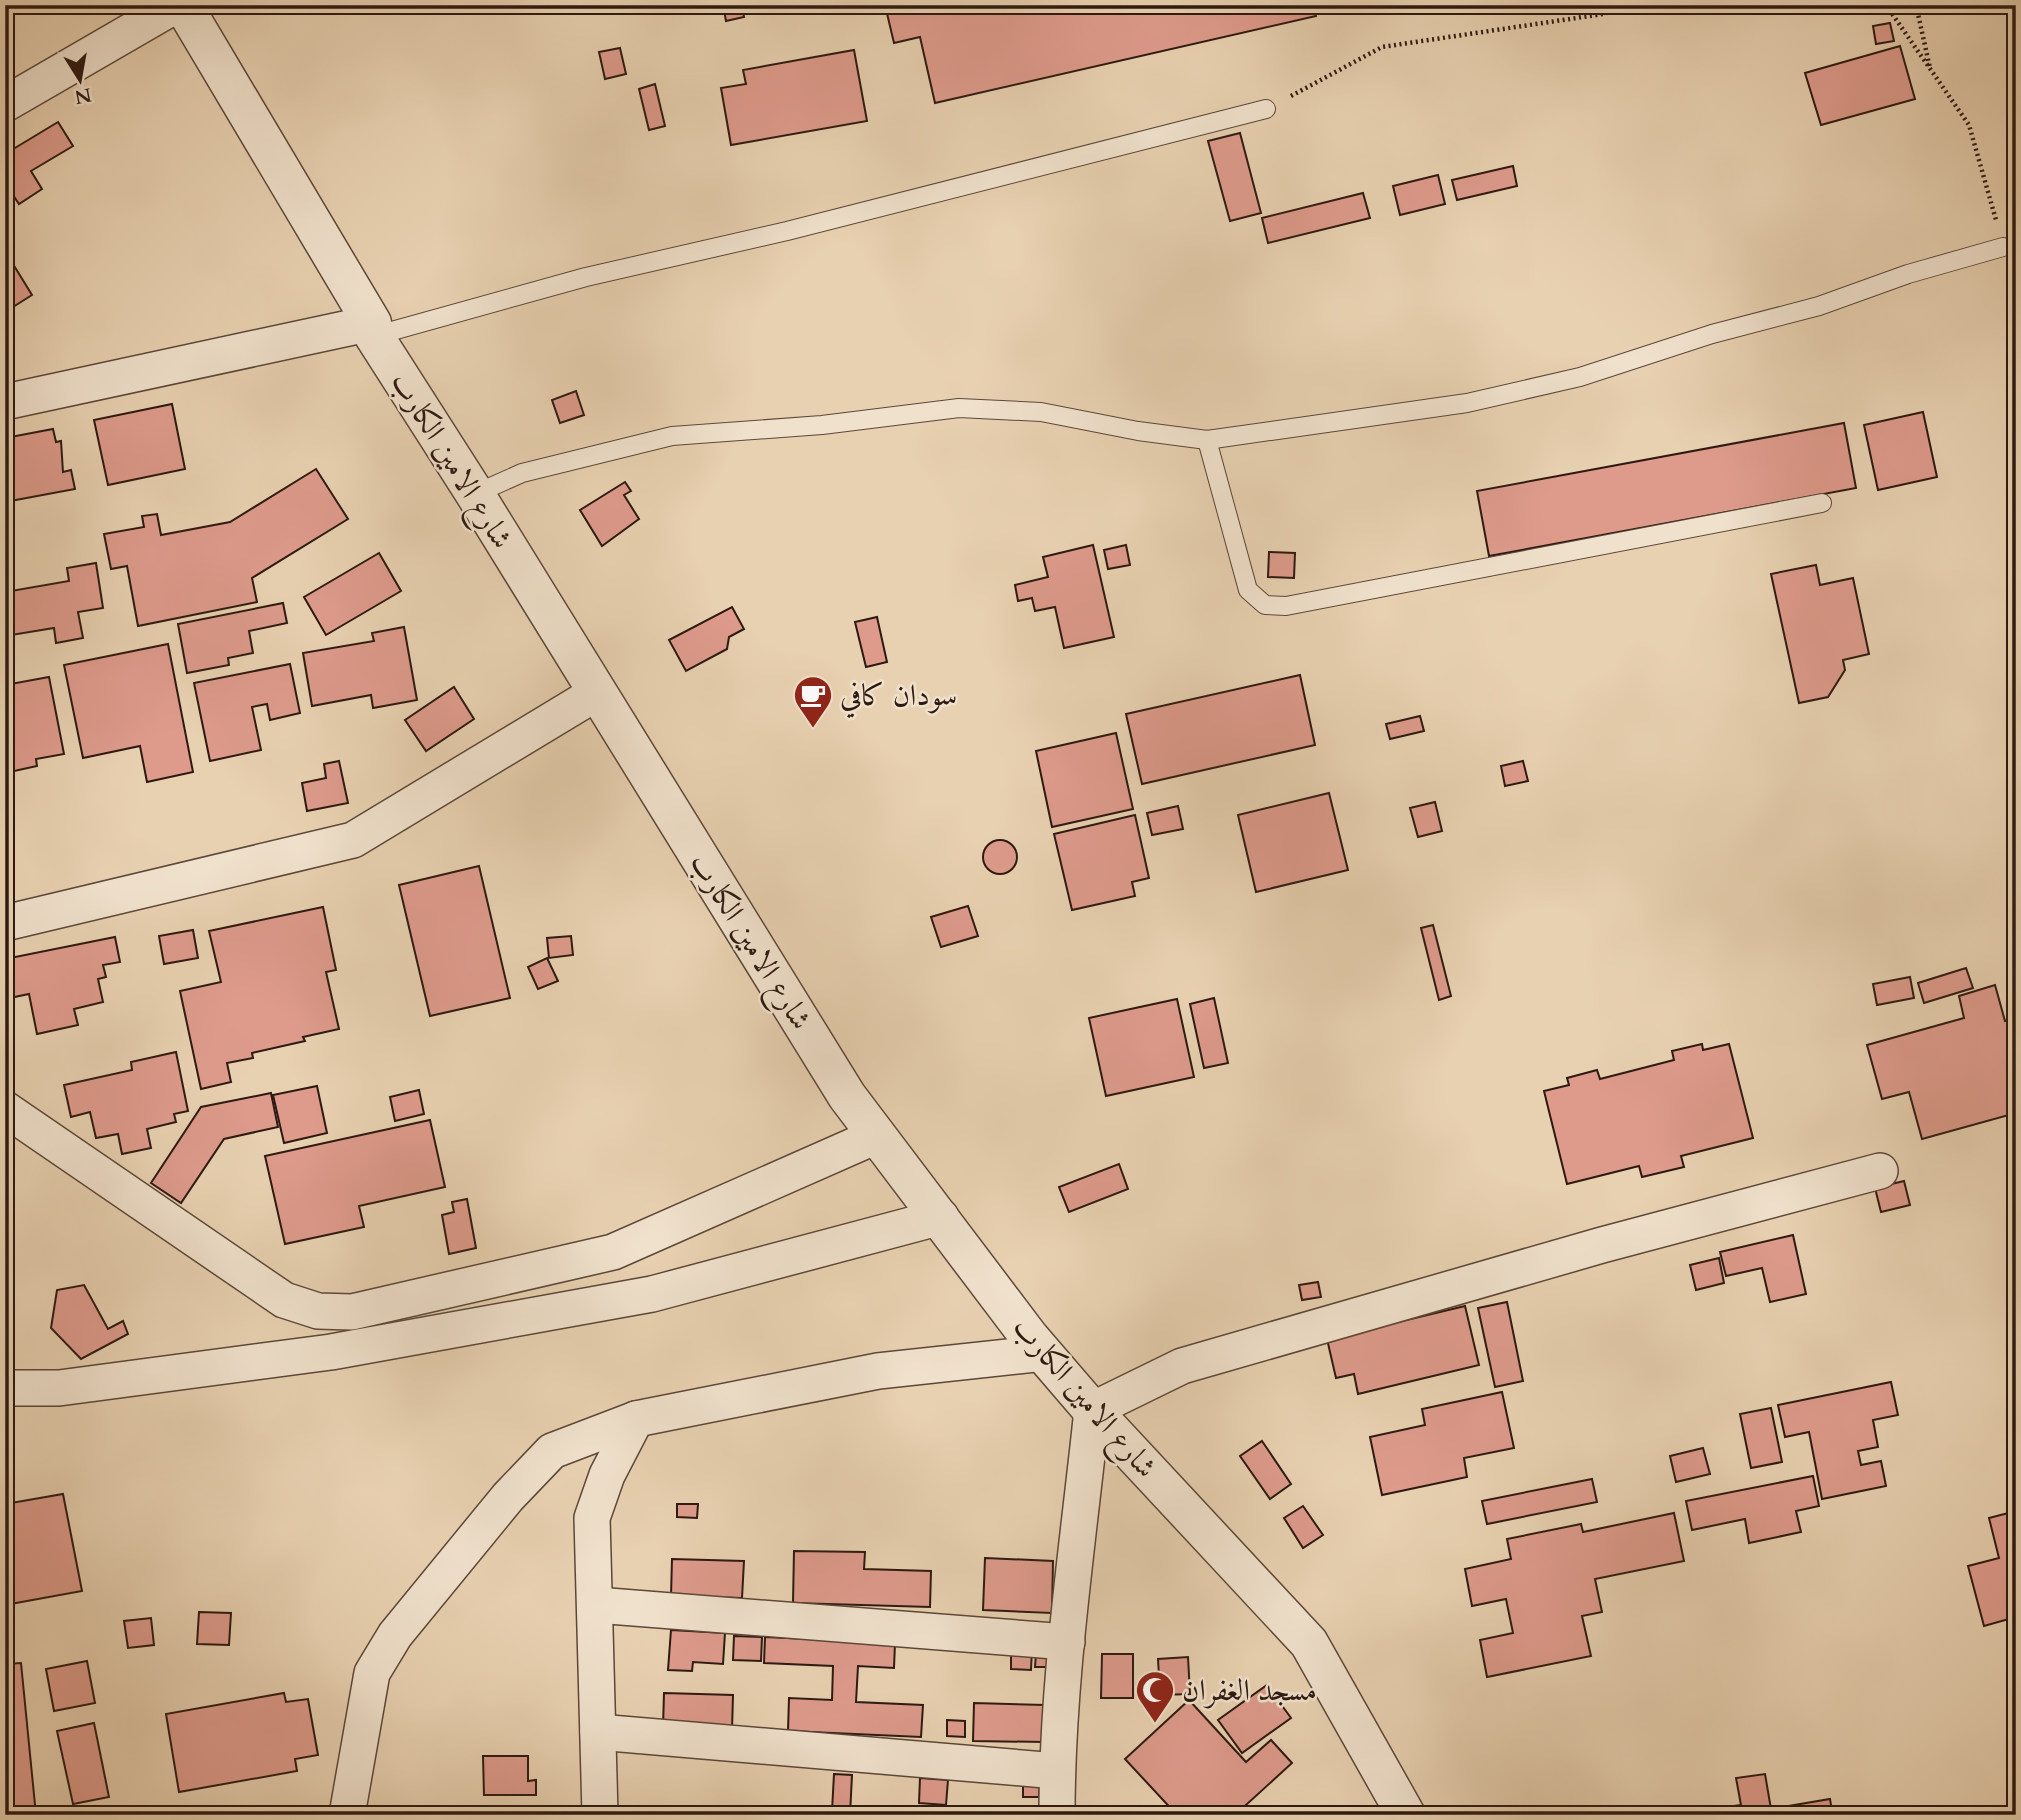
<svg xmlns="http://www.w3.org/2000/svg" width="2021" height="1820" font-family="Cardo,Amiri,serif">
<rect width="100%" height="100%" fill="#e8d1b1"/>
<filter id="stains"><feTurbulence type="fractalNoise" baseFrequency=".00286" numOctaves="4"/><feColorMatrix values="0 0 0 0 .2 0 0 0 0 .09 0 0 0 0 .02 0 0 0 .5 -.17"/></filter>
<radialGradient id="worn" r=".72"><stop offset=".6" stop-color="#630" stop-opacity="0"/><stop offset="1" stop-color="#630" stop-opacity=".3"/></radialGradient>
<g fill="#de9b8c" stroke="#2d1911" stroke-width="2">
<path d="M723,5H742L744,17L726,21Z"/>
<path d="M885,5H1313L1316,16L935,103L920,37L894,43Z"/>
<path d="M1890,23L1894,41L1876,44L1873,26Z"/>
<path d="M1900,46L1915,99L1821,125L1805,73Z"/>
<path d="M620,48L626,74L605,79L599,52Z"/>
<path d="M854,50L867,121L731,145L721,88L746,84L743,70Z"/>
<path d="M655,84L665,126L649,130L639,89Z"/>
<path d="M58,122L73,146L31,171L42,189L19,204L5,183V154Z"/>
<path d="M1240,133L1261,213L1230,221L1208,141Z"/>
<path d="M1513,166L1517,186L1457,200L1452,180Z"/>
<path d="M1438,175L1445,204L1400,215L1393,186Z"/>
<path d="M1363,193L1370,218L1268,243L1262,218Z"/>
<path d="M5,251L32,295L5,312Z"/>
<path d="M576,391L584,415L560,423L552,400Z"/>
<path d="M172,404L185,469L108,485L94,420Z"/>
<path d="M1923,412L1937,477L1878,490L1864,425Z"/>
<path d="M1844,423L1856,488L1489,556L1477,491Z"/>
<path d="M53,429L56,442L61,441L63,472L71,470L75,489L5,502V438Z"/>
<path d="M316,469L348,519L252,578L257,602L138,626L127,566L111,569L104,534L144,527L142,516L157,514L161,535L230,522Z"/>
<path d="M625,482L631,491L624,495L639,519L602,546L580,510Z"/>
<path d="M1093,545L1114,637L1064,648L1055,607L1035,611L1032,598L1018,601L1015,585L1048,577L1043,557Z"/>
<path d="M1126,545L1130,565L1108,569L1104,550Z"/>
<path d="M1269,552L1295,553L1294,578L1268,577Z"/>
<path d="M379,553L401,591L326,635L304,597Z"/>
<path d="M96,563L103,608L78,612L83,638L56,643L54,628L11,635L12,642L5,643V592L69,581L67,568Z"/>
<path d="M1816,565L1820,585L1853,578L1869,654L1843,660L1845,670L1828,697L1799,703L1771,574Z"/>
<path d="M283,603L287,623L249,631L253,653L228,658L229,665L187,673L178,624Z"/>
<path d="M732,607L744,629L729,637L727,649L686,671L669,640Z"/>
<path d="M877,617L887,662L866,667L855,622Z"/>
<path d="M404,627L417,700L373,708L371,695L312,706L303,653L374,641L372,633Z"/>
<path d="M168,644L193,772L147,782L140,746L83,758L64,665Z"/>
<path d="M290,664L300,713L270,720L267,704L252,707L261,750L210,761L194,683Z"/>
<path d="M1300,675L1315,745L1142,784L1126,714Z"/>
<path d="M49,677L64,754L36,759L37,766L5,773V685Z"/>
<path d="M454,687L474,719L426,751L405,720Z"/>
<path d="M1420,716L1424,731L1390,739L1386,724Z"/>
<path d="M1116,733L1133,809L1052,827L1036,751Z"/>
<path d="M339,761L348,803L307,811L302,783L326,778L324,764Z"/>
<path d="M1523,761L1528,781L1505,786L1501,766Z"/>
<path d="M1329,793L1348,870L1256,892L1238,815Z"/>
<path d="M1435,802L1442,831L1418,837L1410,808Z"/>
<path d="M1178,806L1183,829L1152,835L1147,813Z"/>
<path d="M1135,815L1149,878L1132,882L1135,896L1072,910L1054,834Z"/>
<circle cx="1000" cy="857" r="17"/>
<path d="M479,866L510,998L430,1016L399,885Z"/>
<path d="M968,906L978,936L941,947L931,917Z"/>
<path d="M323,907L336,970L326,972L339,1029L303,1037L305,1041L252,1053L253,1058L227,1063L231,1082L201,1089L180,991L221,982L209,931Z"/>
<path d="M1433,925L1451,996L1439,1000L1421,928Z"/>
<path d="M193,930L198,958L164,964L159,936Z"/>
<path d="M571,936L573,955L549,958L547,938Z"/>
<path d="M115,937L120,962L103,965L106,977L98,979L103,1002L74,1009L78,1025L37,1034L29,994L5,999V959Z"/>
<path d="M547,958L558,981L538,989L528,967Z"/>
<path d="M1966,968L1973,988L1924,1003L1918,983Z"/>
<path d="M1910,977L1914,998L1877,1005L1873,984Z"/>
<path d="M1995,985L2005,1021L2016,1018V1113L1922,1139L1909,1092L1882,1099L1867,1045L1964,1018L1959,996Z"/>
<path d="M1214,998L1228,1063L1204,1068L1190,1004Z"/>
<path d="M1177,999L1194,1077L1106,1096L1089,1018Z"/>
<path d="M1702,1044L1703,1050L1729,1044L1753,1138L1681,1156L1684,1167L1642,1177L1639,1166L1567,1184L1544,1091L1569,1085L1567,1078L1597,1070L1600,1079L1674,1060L1672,1051Z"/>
<path d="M176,1052L188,1111L174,1114L176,1122L147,1129L151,1148L122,1154L118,1134L96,1138L90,1112L71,1117L64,1085L132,1070L131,1062Z"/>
<path d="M317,1086L327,1133L284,1143L273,1095Z"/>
<path d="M419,1090L424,1114L395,1121L390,1097Z"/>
<path d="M271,1093L278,1127L224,1139L181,1203L151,1183L201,1107Z"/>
<path d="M430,1120L445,1187L359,1206L364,1227L285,1244L265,1156Z"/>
<path d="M1119,1164L1128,1189L1069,1212L1059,1187Z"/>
<path d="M1904,1181L1910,1205L1881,1212L1875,1188Z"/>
<path d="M467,1199L476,1248L449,1254L442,1215L454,1212L452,1202Z"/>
<path d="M1793,1235L1806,1294L1770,1302L1762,1268L1726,1276L1720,1252Z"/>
<path d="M1719,1258L1724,1283L1696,1290L1690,1265Z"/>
<path d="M1318,1282L1321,1297L1302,1300L1299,1285Z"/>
<path d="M84,1285L108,1329L123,1321L128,1334L81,1359L51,1328L57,1290Z"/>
<path d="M1507,1302L1523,1381L1495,1387L1478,1308Z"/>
<path d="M1465,1306L1479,1365L1358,1394L1354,1374L1336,1378L1327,1339Z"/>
<path d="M1891,1382L1898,1415L1873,1420L1878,1447L1858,1451L1861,1465L1881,1461L1886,1486L1822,1499L1809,1432L1785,1437L1778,1405Z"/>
<path d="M1502,1392L1514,1448L1464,1458L1467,1477L1382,1495L1370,1437L1425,1425L1422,1409Z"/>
<path d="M1771,1408L1782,1462L1751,1468L1740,1414Z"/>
<path d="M1262,1441L1291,1484L1270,1499L1240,1456Z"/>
<path d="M1703,1448L1710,1474L1676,1482L1670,1456Z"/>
<path d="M1813,1476L1819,1506L1796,1511L1801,1532L1749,1543L1745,1519L1692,1530L1686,1501Z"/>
<path d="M1592,1479L1597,1502L1487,1524L1482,1501Z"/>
<path d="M63,1494L82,1591L5,1605V1504Z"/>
<path d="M677,1504H698L697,1518L677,1517Z"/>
<path d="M1303,1506L1323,1535L1303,1548L1284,1518Z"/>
<path d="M2016,1511V1617L1984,1626L1968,1566L1999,1558L1989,1518Z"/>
<path d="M1674,1513L1684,1561L1595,1579L1602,1612L1582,1616L1591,1656L1487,1677L1480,1640L1513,1633L1506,1599L1472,1606L1465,1569L1511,1559L1507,1539L1581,1524L1583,1532Z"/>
<path d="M794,1551L865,1552L864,1569L931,1571L930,1607L793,1603Z"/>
<path d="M985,1558L1053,1561L1052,1613L983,1610Z"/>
<path d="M672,1559L744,1561L742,1598L671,1596Z"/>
<path d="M199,1612L231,1613L229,1645L197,1644Z"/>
<path d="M151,1618L154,1645L128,1648L124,1621Z"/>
<path d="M671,1630L725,1633L723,1664L693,1662L692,1671L668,1670Z"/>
<path d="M734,1636L762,1637L761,1661L733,1660Z"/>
<path d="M765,1637L895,1643L894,1668L858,1666L856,1702L923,1705L921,1737L788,1731L789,1698L832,1700L833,1666L764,1663Z"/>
<path d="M1011,1649H1032L1031,1670L1011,1669Z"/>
<path d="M1036,1653H1052L1051,1667H1035Z"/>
<path d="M1102,1654H1133V1698H1101Z"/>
<path d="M1188,1657L1190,1694L1160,1695L1158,1659Z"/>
<path d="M87,1661L95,1703L54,1711L46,1669Z"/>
<path d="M21,1663L36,1815H5V1664Z"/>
<path d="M1267,1685L1291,1718L1242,1753L1218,1720Z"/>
<path d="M284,1693L286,1702L308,1699L318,1755L295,1759L297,1771L179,1792L166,1714Z"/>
<path d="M664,1693L733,1695L732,1730L663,1727Z"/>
<path d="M1189,1700L1246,1762L1271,1740L1292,1763L1235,1815H1177L1125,1759Z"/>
<path d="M974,1703L1045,1705L1044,1742L973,1741Z"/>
<path d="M947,1720L965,1721V1737L947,1736Z"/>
<path d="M94,1723L109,1797L73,1804L57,1731Z"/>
<path d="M483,1756H528V1781L536,1780V1795H484Z"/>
<path d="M834,1774L852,1775L850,1815H776V1808L832,1811Z"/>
<path d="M1765,1774L1771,1809L1830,1799L1832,1811L1853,1808L1854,1815H1727L1726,1807L1741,1805L1736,1778Z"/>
<path d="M920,1778L948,1780L946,1805L919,1803Z"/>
<path d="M1023,1779L1040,1780L1039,1797H1023Z"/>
<path d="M209,1807L210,1815H182V1813Z"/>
<path d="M464,1813L523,1815H464Z"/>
</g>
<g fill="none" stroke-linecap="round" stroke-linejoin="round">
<g stroke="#5c4739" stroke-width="20">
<g id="service">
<path d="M374,336L586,277L787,231L1266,109"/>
<path d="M1207,440L1248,590L1265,605L1286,606L1822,503"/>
<path d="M475,494L522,473L672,436L822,425L959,408L1041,412L1138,431L1207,440L1467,403L1580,377L1712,334L1819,306L1908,274L2003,247"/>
</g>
</g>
<g stroke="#5c4739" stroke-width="38">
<g id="minor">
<path d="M5,104L176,5"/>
<path d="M5,402L372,323"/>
<path d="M5,923L353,840L598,692"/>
<path d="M5,1109L284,1300L318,1311L352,1312L613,1252L876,1136"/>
<path d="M5,1388H59L331,1352L652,1294L941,1217"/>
<path d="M596,1605L1067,1642"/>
<path d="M598,1732L1057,1771"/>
<path d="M347,1815L372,1673L395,1635L508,1497L552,1451L636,1419"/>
<path d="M600,1815L592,1518L607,1475L636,1419L878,1371L1044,1353"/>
<path d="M1057,1815C1057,1680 1078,1544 1092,1410L1182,1366L1602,1245L1880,1171"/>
</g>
</g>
<g stroke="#5c4739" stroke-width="41">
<path id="tertiary" d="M183,5L372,323L374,336L475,494L847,1096L1030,1338L1092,1410L1309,1643L1406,1815"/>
</g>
<g stroke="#2d1911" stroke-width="4.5" stroke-dasharray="2 3.5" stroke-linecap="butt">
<path d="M1886,5L1969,125L1996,220"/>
<path d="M1916,5L1930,68"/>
<path d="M1291,96L1382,47L1603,14L1635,5"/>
</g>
<use href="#service" stroke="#f0e1cc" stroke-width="18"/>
<use href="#minor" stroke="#f0e1cc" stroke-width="35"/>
<use href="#tertiary" stroke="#f0e1cc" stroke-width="38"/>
</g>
<defs>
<g id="cafe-pin" transform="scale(2.0125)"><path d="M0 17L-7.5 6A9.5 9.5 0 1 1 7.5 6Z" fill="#8f2418" stroke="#f0e1cc"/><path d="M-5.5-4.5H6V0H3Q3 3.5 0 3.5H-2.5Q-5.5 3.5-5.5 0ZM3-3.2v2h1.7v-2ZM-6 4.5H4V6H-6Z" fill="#fff"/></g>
<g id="mosque-pin" transform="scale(2.0125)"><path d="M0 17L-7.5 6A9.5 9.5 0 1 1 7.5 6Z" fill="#8f2418" stroke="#f0e1cc"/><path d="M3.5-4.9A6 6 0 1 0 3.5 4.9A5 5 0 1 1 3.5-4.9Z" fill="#fff"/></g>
</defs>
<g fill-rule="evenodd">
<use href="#cafe-pin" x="813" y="695"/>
<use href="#mosque-pin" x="1155" y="1690"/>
</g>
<g text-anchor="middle" stroke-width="5" stroke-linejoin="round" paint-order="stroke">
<g font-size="30" fill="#2d1911" stroke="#f0e1cc">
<text transform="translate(452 460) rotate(58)" y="10">شارع الامين الكارب</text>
<text transform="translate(751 941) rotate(58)" y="10">شارع الامين الكارب</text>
<text transform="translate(1085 1397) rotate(49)" y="10">شارع الامين الكارب</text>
</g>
<g font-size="30" fill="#2d1911" stroke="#f0e1cc" text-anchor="start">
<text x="840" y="705">سودان كافي</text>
<text x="1182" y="1700">مسجد الغفران</text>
</g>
</g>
<rect width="2021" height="1820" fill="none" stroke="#e8d1b1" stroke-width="28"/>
<rect x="7" y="7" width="2007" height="1806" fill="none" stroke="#2d1911" stroke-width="3.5"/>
<rect x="14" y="14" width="1993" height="1792" fill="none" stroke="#2d1911" stroke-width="2"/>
<g transform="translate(80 80) rotate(169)" stroke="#f0e1cc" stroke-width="5" paint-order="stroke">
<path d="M0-5L12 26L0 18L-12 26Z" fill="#2d1911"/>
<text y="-10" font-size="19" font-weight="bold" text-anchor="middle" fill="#2d1911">N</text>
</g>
<rect width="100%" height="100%" filter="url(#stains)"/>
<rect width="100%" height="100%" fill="url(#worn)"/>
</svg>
